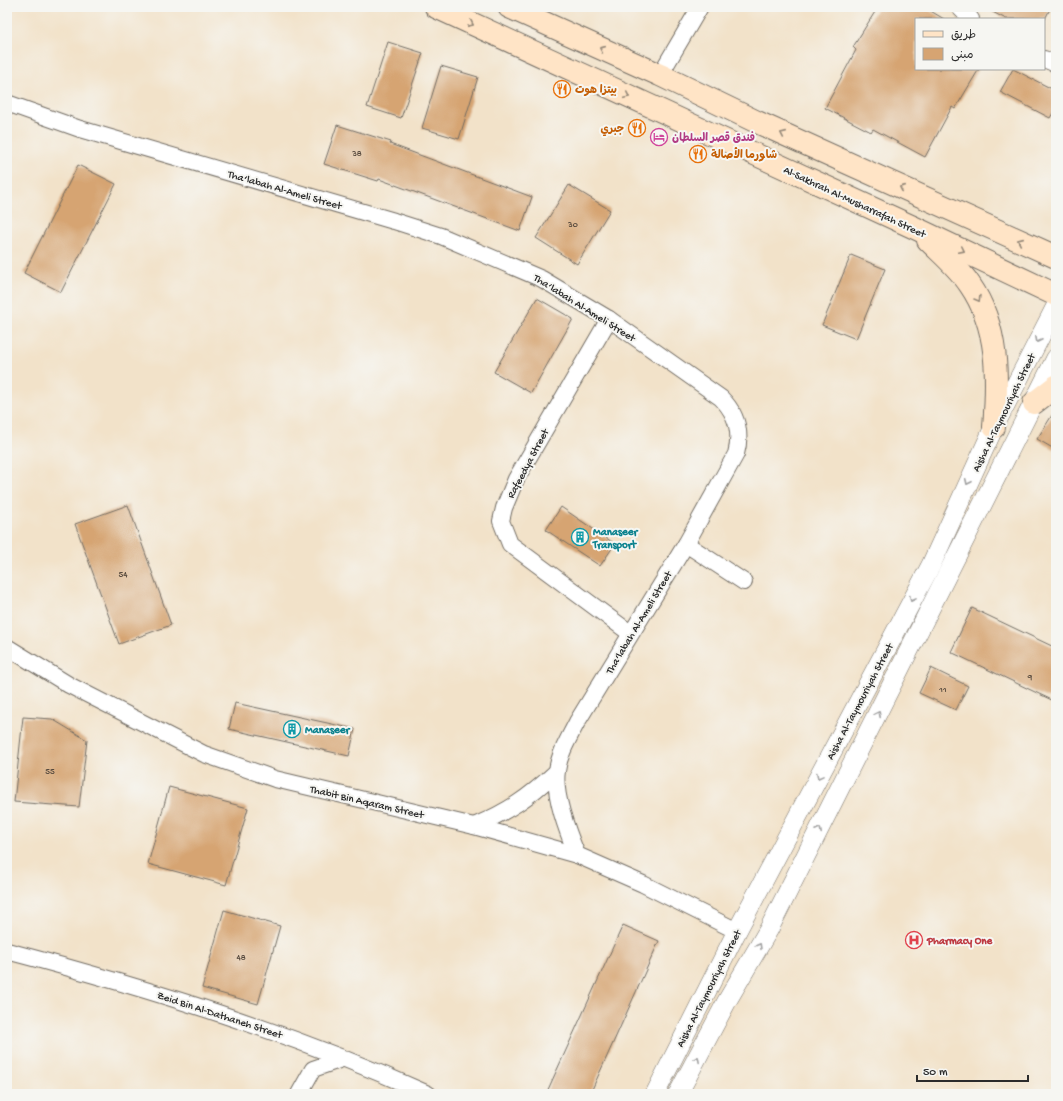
<svg xmlns="http://www.w3.org/2000/svg" width="1063" height="1101" font-family="'Gochi Hand','Playpen Sans Arabic',sans-serif">
<rect width="100%" height="100%" fill="#f6f6f2"/>
<filter id="ink" filterUnits="userSpaceOnUse"><feTurbulence type="fractalNoise" baseFrequency=".025" numOctaves="2"/><feDisplacementMap in="SourceGraphic" scale="8" xChannelSelector="R" yChannelSelector="G"/><feConvolveMatrix kernelMatrix="1 2 1 2 8 2 1 2 1" color-interpolation-filters="sRGB"/></filter>
<filter id="wash" filterUnits="userSpaceOnUse"><feTurbulence type="fractalNoise" baseFrequency=".012" numOctaves="4" result="noise"/><feDisplacementMap in="SourceGraphic" scale="16" xChannelSelector="R" yChannelSelector="G"/><feGaussianBlur stdDeviation="0.9" result="paint"/><feColorMatrix in="noise" values="0 0 0 0 0 0 0 0 0 0 0 0 0 0 0 0 0 1.4 0 .05"/><feComposite in="paint" operator="in"/></filter>
<g filter="url(#wash)">
<rect width="100%" height="100%" fill="#f2e2c9"/>
<g id="blocks">
<g fill="#d6a472">
<path d="M878,7H924L944,19H916V69H979L955,109L952,107L925,157L873,129L871,132L825,108L856,50L853,47Z"/>
<path d="M983,7H1051L1045,19H1006Z"/>
<path d="M388,42L423,53L401,118L367,107Z"/>
<path d="M441,66L478,77L459,139L422,128Z"/>
<path d="M1013,69L1056,91V108L1050,118L1000,92Z"/>
<path d="M337,125L391,142L390,144L532,197L520,231L379,179L378,181L324,164Z"/>
<path d="M78,165L116,184L61,292L24,273Z"/>
<path d="M569,185L610,210L577,264L536,238Z"/>
<path d="M851,255L885,269L856,339L822,325Z"/>
<path d="M537,298L573,319L531,393L494,372Z"/>
<path d="M1056,409V450L1037,439Z"/>
<path d="M128,505L171,625L119,644L75,524Z"/>
<path d="M561,507L615,544L600,566L546,530Z"/>
<path d="M972,608L1056,648V702L951,652Z"/>
<path d="M931,668L968,686L956,710L919,693Z"/>
<path d="M235,703L355,729L349,756L229,729Z"/>
<path d="M23,717L52,719L87,740L79,807L14,802Z"/>
<path d="M169,787L248,808L226,885L148,864Z"/>
<path d="M224,910L280,926L258,1004L202,988Z"/>
<path d="M623,925L659,941L590,1094H546Z"/>
</g>
</g>
</g>
<g filter="url(#ink)">
<use href="#blocks" fill-opacity="0" stroke="#716b62" stroke-width="1"/>
<g fill="none" stroke-linecap="round" stroke-linejoin="round">
<g stroke="#716b62" stroke-width="18">
<g id="minor">
<path d="M959,7L971,19"/>
<path d="M1044,59L1056,64"/>
<path d="M660,75L700,7"/>
<path d="M7,103L80,129L394,221L441,236L542,279L609,319L721,398C737,414 742,432 736,454L686,544L577,722C569,738 559,754 557,771C553,795 568,833 577,855"/>
<path d="M609,319L516,479L504,508L501,521L510,544L630,633"/>
<path d="M686,544L744,582"/>
<path d="M7,647L69,685L204,754L275,779L474,826L577,855L643,884L737,931"/>
<path d="M474,826C509,811 528,798 556,772"/>
<path d="M7,951C151,989 292,1033 428,1094"/>
<path d="M299,1094L313,1069L342,1059"/>
</g>
</g>
<g stroke="#716b62" stroke-width="20">
<g id="tertiary">
<path d="M655,1094L737,931L931,565L994,427L1056,306"/>
<path d="M678,1094L727,1001L769,929L1056,358"/>
</g>
</g>
<g stroke="#716b62" stroke-width="24">
<g id="secondary">
<path d="M436,7L915,228L1056,295"/>
<path d="M509,7L660,75L757,122L1056,257"/>
<path d="M928,240C942,254 959,268 970,285C999,327 998,378 994,427"/>
<path d="M1034,403L1056,386"/>
</g>
</g>
<use href="#minor" stroke="#fff" stroke-width="16"/>
<use href="#tertiary" stroke="#fff" stroke-width="19"/>
<use href="#secondary" stroke="#ffe4c6" stroke-width="22"/>
</g>
<defs><path id="oneway-chevron" d="M-2-3.5L2.5 0L-2 3.5" fill="none" stroke-width="1.6" stroke-linecap="round" stroke-linejoin="round"/></defs>
<g stroke="#958878">
<use href="#oneway-chevron" transform="translate(471 24) rotate(25)"/>
<use href="#oneway-chevron" transform="translate(602 49) rotate(-156)"/>
<use href="#oneway-chevron" transform="translate(627 96) rotate(25)"/>
<use href="#oneway-chevron" transform="translate(783 134) rotate(-156)"/>
<use href="#oneway-chevron" transform="translate(902 188) rotate(-156)"/>
<use href="#oneway-chevron" transform="translate(1020 241) rotate(-156)"/>
<use href="#oneway-chevron" transform="translate(962 250) rotate(26)"/>
<use href="#oneway-chevron" transform="translate(978 299) rotate(59)"/>
</g>
<g stroke="#a0a0a0">
<use href="#oneway-chevron" transform="translate(1038 340) rotate(117)"/>
<use href="#oneway-chevron" transform="translate(968 482) rotate(115)"/>
<use href="#oneway-chevron" transform="translate(912 599) rotate(118)"/>
<use href="#oneway-chevron" transform="translate(878 714) rotate(-63)"/>
<use href="#oneway-chevron" transform="translate(819 776) rotate(118)"/>
<use href="#oneway-chevron" transform="translate(819 830) rotate(-63)"/>
<use href="#oneway-chevron" transform="translate(759 946) rotate(-60)"/>
<use href="#oneway-chevron" transform="translate(697 1059) rotate(-62)"/>
</g>
</g>
<defs>
<g id="restaurant-ring" transform="scale(0.9)"><circle r="9.5" fill="#f6f6f2" stroke="#e8710a" stroke-width="1.5"/><path d="M-5-6h1v4h1v-4h1v4h1v-4h1v5L-1.5 .5V6h-2V.5L-5-1ZM5-6V6H3V1.5H1.5Q1.5-4 5-6Z" fill="#e8710a"/></g>
<g id="hotel-ring" transform="scale(0.9)"><circle r="9.5" fill="#f6f6f2" stroke="#d1479c" stroke-width="1.5"/><path d="M-6-4.5h1.5V1H6V5H4.5V3h-9V5H-6ZM-4 0a1.8 1.8 0 1 1 3.6 0ZM.5 0V-2.5h3Q6-2.5 6 0Z" fill="#d1479c"/></g>
<g id="building-ring" transform="scale(0.9)"><circle r="9.5" fill="#f6f6f2" stroke="#0f9aa8" stroke-width="1.5"/><path d="M-4-6H4V6H1V3H-1V6H-4ZM-2.5-4.3h1.7v1.8h-1.7ZM.8-4.3h1.7v1.8H.8ZM-2.5-1h1.7V.8h-1.7ZM.8-1h1.7V.8H.8Z" fill="#0f9aa8"/></g>
<g id="hospital-ring" transform="scale(0.9)"><circle r="9.5" fill="#f6f6f2" stroke="#e0444e" stroke-width="1.5"/><path d="M-5-5h3v3.5h4V-5h3V5h-3V1.5h-4V5h-3Z" fill="#e0444e"/></g>
</defs>
<g fill-rule="evenodd">
<use href="#restaurant-ring" x="562" y="89"/>
<use href="#restaurant-ring" x="637" y="128"/>
<use href="#hotel-ring" x="659" y="137"/>
<use href="#restaurant-ring" x="698" y="154"/>
<use href="#building-ring" x="580" y="537"/>
<use href="#building-ring" x="292" y="729"/>
<use href="#hospital-ring" x="914" y="940"/>
</g>
<g text-anchor="middle" stroke-width="4" stroke-linejoin="round" paint-order="stroke">
<g font-size="9" fill="#56493d">
<text x="357" y="156">38</text>
<text x="573" y="227">30</text>
<text x="123" y="577">54</text>
<text x="1030" y="680">9</text>
<text x="943" y="692">11</text>
<text x="50" y="774">55</text>
<text x="241" y="960">48</text>
</g>
<g font-size="11" font-weight="bold" fill="#c56008" stroke="#f6f6f2" text-anchor="start">
<text x="575" y="93">بيتزا هوت</text>
<text x="624" y="132" text-anchor="end">جبري</text>
<text x="711" y="158">شاورما الأصالة</text>
</g>
<g font-size="11" font-weight="bold" fill="#b23c85" stroke="#f6f6f2" text-anchor="start">
<text x="672" y="141">فندق قصر السلطان</text>
</g>
<g font-size="11" fill="#2b2b2b" stroke="#f6f6f2">
<text transform="translate(285 189) rotate(16)" y="4">Tha‘labah Al-Ameli Street</text>
<text transform="translate(855 201) rotate(25)" y="4">Al-Sakhrah Al-Musharrafah Street</text>
<text transform="translate(585 307) rotate(32)" y="4">Tha‘labah Al-Ameli Street</text>
<text transform="translate(1003 412) rotate(-64)" y="4">Aisha Al-Taymouriyah Street</text>
<text transform="translate(527 463) rotate(-62)" y="4">Rafeedya Street</text>
<text transform="translate(638 622) rotate(-59)" y="4">Tha‘labah Al-Ameli Street</text>
<text transform="translate(859 701) rotate(-62)" y="4">Aisha Al-Taymouriyah Street</text>
<text transform="translate(367 801) rotate(13)" y="4">Thabit Bin Aqaram Street</text>
<text transform="translate(708 988) rotate(-63)" y="4">Aisha Al-Taymouriyah Street</text>
<text transform="translate(220 1014) rotate(18)" y="4">Zeid Bin Al-Dathaneh Street</text>
</g>
<g font-size="11" font-weight="bold" fill="#0d838f" stroke="#f6f6f2" text-anchor="start">
<text x="593" y="535">Manaseer<tspan x="593" dy="13">Transport</tspan></text>
<text x="305" y="733">Manaseer</text>
</g>
<g font-size="11" font-weight="bold" fill="#be3a42" stroke="#f6f6f2" text-anchor="start">
<text x="927" y="944">Pharmacy One</text>
</g>
</g>
<rect width="1063" height="1101" fill="none" stroke="#f6f6f2" stroke-width="24"/>
<rect x="915" y="18" width="130" height="52" fill="#f6f6f2" stroke="#a5a5a2"/>
<rect x="923" y="31" width="20" height="6" fill="#ffe4c6" stroke="#a5a5a2"/>
<text x="951" y="38" font-size="12" fill="#2b2b2b">طريق</text>
<rect x="923" y="48" width="20" height="12" fill="#d6a472" stroke="#a5a5a2"/>
<text x="951" y="58" font-size="12" fill="#2b2b2b">مبنى</text>
<path d="M917 1075v6h111v-6" fill="none" stroke="#2b2b2b" stroke-width="2"/>
<text x="923" y="1075" font-size="12" fill="#2b2b2b" stroke="#f6f6f2" stroke-width="3" paint-order="stroke">50 m</text>
</svg>
